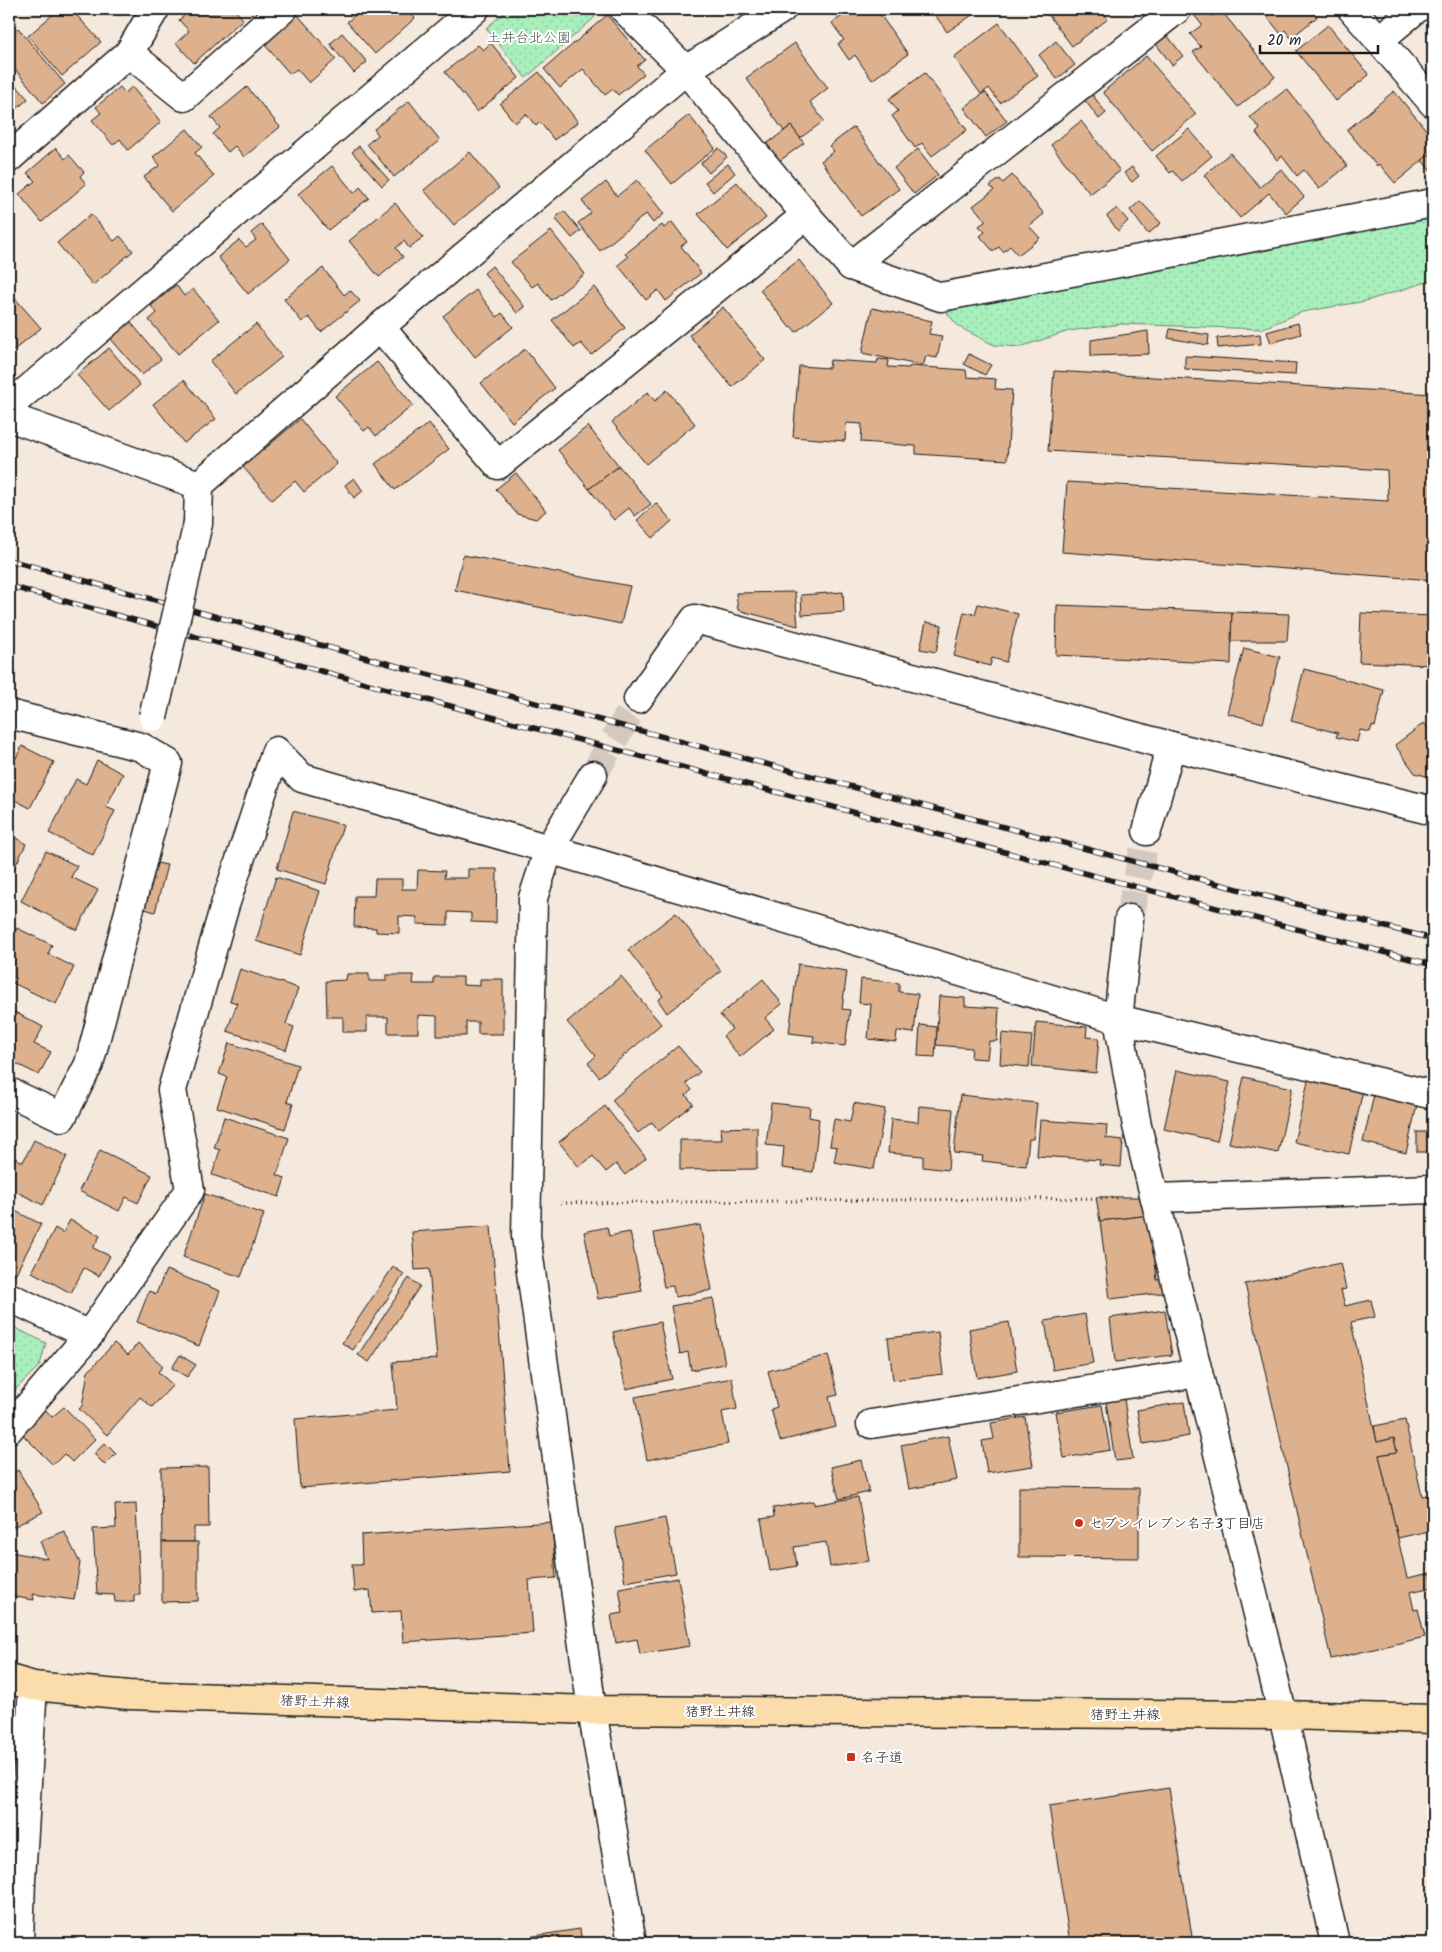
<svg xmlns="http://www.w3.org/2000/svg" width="1442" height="1952" font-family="Kalam,'Klee One',sans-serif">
<defs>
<pattern id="park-dots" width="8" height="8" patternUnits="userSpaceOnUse" patternTransform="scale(1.25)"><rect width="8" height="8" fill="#a8efbc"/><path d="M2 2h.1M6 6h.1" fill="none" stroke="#90cca1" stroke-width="1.8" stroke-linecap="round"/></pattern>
</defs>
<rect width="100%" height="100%" fill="#f5e8dd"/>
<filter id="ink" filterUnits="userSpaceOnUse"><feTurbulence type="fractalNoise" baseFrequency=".02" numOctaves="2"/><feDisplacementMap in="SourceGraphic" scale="10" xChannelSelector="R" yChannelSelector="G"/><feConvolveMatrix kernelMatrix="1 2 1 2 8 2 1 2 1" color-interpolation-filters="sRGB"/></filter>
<g filter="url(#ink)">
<g fill="url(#park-dots)" stroke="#62866c">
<path d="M509,9H588L595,17L526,78L486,28Z"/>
<path d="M1433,216V280L1366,301L1302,312L1261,329L1121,324L1069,331L1020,347L994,345L959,327L947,313L965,303Z"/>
<path d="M9,1325L46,1343L40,1365L9,1396Z"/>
</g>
<g fill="#ddb18e" stroke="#1c1c1c">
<path d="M59,9H71L101,42L62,76L28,36Z"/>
<path d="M192,9H234L243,19L194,63L176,43L189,31L179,20Z"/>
<path d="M362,9H407L415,18L375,54L347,22Z"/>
<path d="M852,9H876L908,54L872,80L855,55L849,60L838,44L844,40L832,23Z"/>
<path d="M931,9H981L947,32Z"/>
<path d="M1044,9H1101L1108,19L1072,46Z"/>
<path d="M1202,9H1207L1212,16L1220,9L1275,77L1238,107L1193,52L1201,47L1190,34L1202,25L1194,15Z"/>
<path d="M1261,9H1310L1317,17L1291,38L1285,30L1281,34Z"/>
<path d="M297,14L336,59L309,83L297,69L290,74L264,44Z"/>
<path d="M607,15L645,60L637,66L644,74L618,95L613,89L605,95L583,69L560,88L544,69Z"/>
<path d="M999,23L1038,76L1000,103L989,88L981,94L954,57Z"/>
<path d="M1328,25L1369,75L1336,101L1296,51Z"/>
<path d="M18,28L65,84L43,103L9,62V36Z"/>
<path d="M342,33L367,62L354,73L330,44Z"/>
<path d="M1167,35L1183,56L1172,65L1156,44Z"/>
<path d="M1056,41L1075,65L1057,79L1039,55Z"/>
<path d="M491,43L519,78L477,112L445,72L478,45L483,50Z"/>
<path d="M795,43L828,88L810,102L824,121L800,138L791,126L784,131L746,78Z"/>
<path d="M1146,56L1196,114L1152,151L1103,92Z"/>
<path d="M539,72L578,122L554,140L540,122L536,126L526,114L515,123L500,104Z"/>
<path d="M925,73L967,130L932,156L922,143L915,148L892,116L898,111L889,99Z"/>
<path d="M9,77L28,99L9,115Z"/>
<path d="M120,87L125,93L132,87L161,122L128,150L120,139L113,145L92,120L101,113L96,107Z"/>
<path d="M247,87L280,127L244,157L235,146L228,152L213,134L220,128L211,117Z"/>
<path d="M1287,89L1347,166L1319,189L1304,170L1297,176L1282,156L1277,160L1256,133L1260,129L1250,117Z"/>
<path d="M1394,91L1433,138V152L1395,183L1379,164L1377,166L1347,130Z"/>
<path d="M985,92L1007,121L986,137L964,108Z"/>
<path d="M1091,93L1106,113L1099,119L1084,99Z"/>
<path d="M409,101L440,140L394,177L367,144L378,135L374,129Z"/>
<path d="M689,115L715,148L672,184L645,150Z"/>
<path d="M1081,121L1120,171L1090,194L1051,145Z"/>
<path d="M791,126L804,143L778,162L765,145Z"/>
<path d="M854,127L899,189L861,216L821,161L834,151L829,146Z"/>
<path d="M187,129L202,147L195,153L214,176L172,211L144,177L160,165L153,157Z"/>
<path d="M1189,129L1212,156L1182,181L1173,171L1170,173L1156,156Z"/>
<path d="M359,146L389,180L382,186L352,152Z"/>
<path d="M56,148L65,159L69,155L84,172L80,176L86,184L42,222L19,194L35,181L27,173Z"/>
<path d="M719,148L727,157L709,173L701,163Z"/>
<path d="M918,149L938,175L914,194L894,168Z"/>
<path d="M470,152L499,188L454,225L424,190Z"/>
<path d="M1433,152V170L1431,172L1422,160Z"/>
<path d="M1230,153L1260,187L1281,169L1304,197L1286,213L1269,193L1240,218L1204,175Z"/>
<path d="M728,164L735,173L713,192L705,182Z"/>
<path d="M332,166L354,193L360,187L369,198L328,230L298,194Z"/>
<path d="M1132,167L1139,176L1132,182L1124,173Z"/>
<path d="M1012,175L1044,214L1029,226L1040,238L1018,255L1010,246L1003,252L999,247L993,251L980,236L985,232L979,226L986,221L973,206L994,190L990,186L1000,179L1003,183Z"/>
<path d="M637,180L664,214L653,223L646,214L600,251L578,223L591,213L582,201L606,182L617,196Z"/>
<path d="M737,182L766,218L727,250L698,214Z"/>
<path d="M1140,201L1161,223L1148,234L1130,210Z"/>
<path d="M395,203L423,237L409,248L404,241L396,248L403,257L379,277L349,241Z"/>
<path d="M1117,208L1128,221L1118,231L1107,216Z"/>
<path d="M564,211L581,231L572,238L555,218Z"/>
<path d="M91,214L114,241L120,236L133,251L93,285L57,243Z"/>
<path d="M672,222L687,242L681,246L701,273L666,301L658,290L646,300L618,265L628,257L625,254L662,225L664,228Z"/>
<path d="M262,224L290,259L248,294L218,257L239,240L246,247L256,240L251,233Z"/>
<path d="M551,231L585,274L551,300L538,283L532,287L511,262Z"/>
<path d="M799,260L833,303L796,332L792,327L790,328L760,290Z"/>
<path d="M492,266L525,307L517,313L484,273Z"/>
<path d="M323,268L344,295L350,290L360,301L321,332L309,317L302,322L284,299Z"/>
<path d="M176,285L184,296L193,289L219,320L178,354L149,320L157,313L151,306Z"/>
<path d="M594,287L625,328L591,355L581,343L574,348L552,320Z"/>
<path d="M476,290L497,317L502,313L513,327L475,357L443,316Z"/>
<path d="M13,296L41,328L9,354V299Z"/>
<path d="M723,307L765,360L732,387L689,335Z"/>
<path d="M872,308L932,321L929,334L942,336L937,358L926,356L923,366L862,353Z"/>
<path d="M124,314L161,359L142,375L104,331Z"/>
<path d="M1298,323L1301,334L1271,343L1267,332Z"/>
<path d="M256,324L282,357L236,394L210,361Z"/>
<path d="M1170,329L1209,335L1208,345L1168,338Z"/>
<path d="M1148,331L1149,354L1091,356V340Z"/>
<path d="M1260,334L1261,344L1218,348L1217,338Z"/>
<path d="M109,348L140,385L109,411L77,375Z"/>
<path d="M525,349L555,388L512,422L481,383Z"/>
<path d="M969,354L991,365L985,375L964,364Z"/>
<path d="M1185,356L1296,363L1295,375L1185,369Z"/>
<path d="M878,359L889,360L888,367L909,368L910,366L966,370L967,377L996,379L995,389L1012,390L1007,460L916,454V446L861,442L862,424L846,423L845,441L793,437L799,366L829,368L830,360L877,363Z"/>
<path d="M377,362L413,405L376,436L369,427L364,431L335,396Z"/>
<path d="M1054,371L1433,394V580L1062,552L1067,482L1388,501L1387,470L1048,451Z"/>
<path d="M184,380L216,419L184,443L153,404Z"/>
<path d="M667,390L695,424L646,464L612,422L648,392L655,401Z"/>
<path d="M300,419L337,464L304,492L295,481L272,500L243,467Z"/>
<path d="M429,423L449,449L395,490L375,464Z"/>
<path d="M588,426L619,466L589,489L558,450Z"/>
<path d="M619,466L651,504L635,516L629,508L614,520L589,489Z"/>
<path d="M516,473L546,511L536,519L517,514L496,489Z"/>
<path d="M354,478L363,491L354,498L345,485Z"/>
<path d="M656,503L672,521L653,538L637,520Z"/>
<path d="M463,555L630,586L621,624L455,590Z"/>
<path d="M795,592L798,626L738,610L736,593Z"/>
<path d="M843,592L844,612L802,615L801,595Z"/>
<path d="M978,604L1018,614L1006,662L992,658L990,666L954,656L964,612L975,614Z"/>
<path d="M1057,605L1232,612L1231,664L1056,655Z"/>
<path d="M1232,612L1289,614L1287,641H1231Z"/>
<path d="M1361,613L1433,616V665L1359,662Z"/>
<path d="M926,622L942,625L936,652L920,649Z"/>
<path d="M1244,648L1280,657L1263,723L1227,713Z"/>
<path d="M1304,669L1384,690L1375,727L1372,726L1370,732L1360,730L1357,742L1336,737L1338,733L1291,721Z"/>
<path d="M1424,723L1433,735V778L1415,773L1395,745Z"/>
<path d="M22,746L54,762L30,808L9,797V754L16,758Z"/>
<path d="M97,760L123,774L106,807L115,811L93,855L49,833L76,779L86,784Z"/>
<path d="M293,811L343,825L326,884L277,869Z"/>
<path d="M9,834L26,844L9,879Z"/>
<path d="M46,851L77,866L71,877L98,890L77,930L21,901Z"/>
<path d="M157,863L167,865L155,912L145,909Z"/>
<path d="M468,869H497L496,923L471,922V913L448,912V925L417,924V917L399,916V933L376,932V928L354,927L355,896H374L375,879H402V889H417L418,870L445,871L444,878H468Z"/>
<path d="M276,877L320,891L300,955L256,941Z"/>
<path d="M676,913L721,971L667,1013L658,1000L663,996L628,950Z"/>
<path d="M17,928L52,945L48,954L74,967L56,1004L9,981V945Z"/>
<path d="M798,964L847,971L842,1009L850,1010L845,1046L813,1042L814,1036L789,1033Z"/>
<path d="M240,969L298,988L286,1024L294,1027L286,1050L227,1031L237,1003L230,1001Z"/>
<path d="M347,974H369V981H386V975H414L413,984H434V977H463V985L480,986V979H503V1034H478V1022H466V1036H437V1016L418,1015V1033H388V1017H367V1032H343V1017H327L326,981L346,980Z"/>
<path d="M621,976L661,1024L599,1077L588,1063L596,1056L567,1022Z"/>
<path d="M763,979L782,1004L765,1018L774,1029L740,1057L723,1036L732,1029L720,1015Z"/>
<path d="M861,979L899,983V992L918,994L914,1033L897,1031L896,1042L868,1039L871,1004L859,1003Z"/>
<path d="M939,996L965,998V1006L999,1008L997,1041H989L987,1059L971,1058L972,1048L936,1045Z"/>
<path d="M9,1009L43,1027L34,1044L51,1052L39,1075L9,1060Z"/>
<path d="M1036,1022L1087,1027L1086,1037L1099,1038L1096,1073L1032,1066Z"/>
<path d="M920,1025L937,1027L935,1057L918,1056Z"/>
<path d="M1002,1033L1032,1036L1029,1067L1000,1064Z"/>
<path d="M229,1043L298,1065L287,1102L293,1104L285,1129L217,1107L227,1077L219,1074Z"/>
<path d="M678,1046L700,1072L686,1083L692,1090L686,1095L693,1104L659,1131L652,1122L638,1133L612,1100Z"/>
<path d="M1177,1070L1230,1082L1217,1141L1164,1129Z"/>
<path d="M1244,1077L1292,1088L1278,1153L1229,1143Z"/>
<path d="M1309,1077L1363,1090L1349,1154L1294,1142Z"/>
<path d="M1376,1086L1419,1096L1406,1153L1363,1142Z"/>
<path d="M960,1095L1037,1103L1033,1139H1029L1026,1166L982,1161L983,1156L954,1153Z"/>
<path d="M771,1103L810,1107L809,1117L819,1119L813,1172L782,1168L784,1147L766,1145Z"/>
<path d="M854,1103L885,1109L874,1169L834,1162L837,1147L830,1146L834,1119L850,1122Z"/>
<path d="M605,1106L646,1158L625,1175L616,1164L606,1172L593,1156L579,1167L559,1142Z"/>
<path d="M919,1106L953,1109L948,1170L923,1167V1156L888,1153L891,1119L918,1122Z"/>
<path d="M224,1117L289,1138L277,1175L285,1178L279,1197L212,1175L220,1150L214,1148Z"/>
<path d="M1040,1120L1107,1125L1106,1138L1123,1140L1121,1167L1099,1165L1100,1160L1037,1156Z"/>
<path d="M757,1127V1169L680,1170V1140H722L721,1128Z"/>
<rect x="1417" y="1132" width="16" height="20"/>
<path d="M34,1140L67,1156L43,1205L9,1188V1170L15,1158L23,1162Z"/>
<path d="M100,1150L152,1175L138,1203L126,1197L119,1211L79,1191Z"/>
<path d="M205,1194L264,1214L241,1277L183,1257Z"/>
<path d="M1096,1197H1148L1150,1215L1100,1221Z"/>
<path d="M9,1208L41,1224L16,1273L9,1269Z"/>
<path d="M1150,1215L1157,1280L1168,1278L1170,1292L1110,1299L1100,1221Z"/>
<path d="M70,1220L100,1236L93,1248L110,1256L99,1276L84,1268L71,1293L32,1272L55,1228L63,1233Z"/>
<path d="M700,1225L712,1290L675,1297L673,1286L664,1287L654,1233Z"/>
<path d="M491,1226L510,1471L300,1488L295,1419L397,1410L393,1362L437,1359L429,1269L415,1270L412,1232Z"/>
<path d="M607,1227L609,1236L630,1232L642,1291L598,1299L584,1232Z"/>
<path d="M1340,1263L1346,1289L1341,1290L1345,1306L1371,1300L1375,1317L1351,1322L1377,1442L1394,1438L1397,1452L1379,1455L1407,1578L1430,1573L1433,1587L1410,1592L1414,1610L1418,1609L1425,1637L1331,1659L1245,1284Z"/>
<path d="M393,1267L404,1274L353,1350L342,1343Z"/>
<path d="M166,1270L220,1291L199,1346L137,1322L149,1291L156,1294Z"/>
<path d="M409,1278L420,1286L369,1362L358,1355Z"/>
<path d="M713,1298L725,1364L691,1370L688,1352L680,1354L671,1306Z"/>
<path d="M1165,1310L1172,1355L1115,1362L1110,1318Z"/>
<path d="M1085,1314L1093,1363L1053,1370L1045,1321Z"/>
<path d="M660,1322L672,1379L626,1389L613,1332Z"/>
<path d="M1009,1322L1017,1371L977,1378L969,1329Z"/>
<path d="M938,1332L943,1374L893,1380L888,1338Z"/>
<path d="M114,1343L128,1355L138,1343L163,1366L158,1372L173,1385L152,1407L140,1397L107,1435L79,1409L82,1406L88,1372Z"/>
<path d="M180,1355L196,1365L187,1377L172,1368Z"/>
<path d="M828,1355L838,1395L829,1397L836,1427L780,1441L771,1409L777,1407L768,1371Z"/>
<path d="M732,1378L737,1409L722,1412L728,1444L647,1460L635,1397Z"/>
<path d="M1124,1399L1133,1459L1115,1461L1106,1402Z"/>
<path d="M1184,1402L1189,1436L1143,1444L1137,1410Z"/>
<path d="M1102,1405L1110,1450L1064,1458L1056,1412Z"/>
<path d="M64,1407L95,1439L72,1462L64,1454L53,1465L20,1432L44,1408L52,1417Z"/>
<path d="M1025,1417L1033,1466L987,1473L982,1441L994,1439L991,1423Z"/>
<path d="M1405,1420L1422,1496L1433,1494V1530L1398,1538L1379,1455L1397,1452L1394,1438L1377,1442L1374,1426Z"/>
<path d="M948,1436L957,1480L909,1489L901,1445Z"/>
<path d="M105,1443L116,1454L105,1465L94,1454Z"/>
<path d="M861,1460L869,1492L839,1499L831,1467Z"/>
<path d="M208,1467L209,1527H194V1542H162L161,1468Z"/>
<path d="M9,1470L11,1474L18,1470L43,1512L9,1529Z"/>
<path d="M1019,1487L1139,1488V1558L1019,1557Z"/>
<path d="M858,1497L869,1561L830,1567L826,1542L794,1547L797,1566L770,1571L761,1519L774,1517L773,1508L814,1501V1505Z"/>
<path d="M136,1504L140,1595H134V1602H115L114,1595L97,1594L93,1529L116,1528L115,1505Z"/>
<path d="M665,1518L676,1573L625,1582L615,1528Z"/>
<path d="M552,1522L556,1578L529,1580L533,1633L403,1642L401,1611L372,1613L370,1590L354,1592L352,1565H362L361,1535Z"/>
<path d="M64,1531L80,1563L74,1600L33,1594L34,1600L9,1596V1563L11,1552L47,1559L40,1541Z"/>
<path d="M162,1542H198V1601L162,1602Z"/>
<path d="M678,1578L690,1646L640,1654L637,1639L616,1643L611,1615L623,1613L619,1588Z"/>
<path d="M1169,1788L1192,1937L1148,1943H1070L1049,1806Z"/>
<path d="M580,1929L582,1943H488Z"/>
</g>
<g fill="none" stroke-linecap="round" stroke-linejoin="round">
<g stroke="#d4c9c0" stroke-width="28" stroke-dasharray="28 14" stroke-linecap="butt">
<path d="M593,775L638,699"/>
<path d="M1129,919L1147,831"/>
</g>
<g stroke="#1c1c1c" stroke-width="31">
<g id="minor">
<path d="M624,9L686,70L806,215L851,266L941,297L1433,203"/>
<path d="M1352,9L1433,103"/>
<path d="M1379,40L1416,9"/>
<path d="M129,53L184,97L283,9"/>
<path d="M9,158L129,53L155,9"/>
<path d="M851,266L1177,9"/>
<path d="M380,327L498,465L806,215"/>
<path d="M9,406L475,9"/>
<path d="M9,417L199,485"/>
<path d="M198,523L199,485L380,327L686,70L782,9"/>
<path d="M638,699L695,619L1171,746L1433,811"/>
<path d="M9,714L141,747L168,763L89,1064L62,1117L9,1092"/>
<path d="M593,775L549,849L533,898L526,1236L592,1710L632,1943"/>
<path d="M1147,831L1171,746"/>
<path d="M1129,919L1118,1019L1137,1126L1283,1715L1335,1943"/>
<path d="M1155,1198L1433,1189"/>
<path d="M9,1297L89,1335"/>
<path d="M871,1424L1198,1373"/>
<path d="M9,1429L89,1335L190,1190L172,1090L225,905L276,751L302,778L549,849L1118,1019L1433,1095"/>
<path d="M19,1943L21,1879L33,1686"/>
</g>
</g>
<g stroke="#1c1c1c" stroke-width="31">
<path id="major" d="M9,1679L33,1686L129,1695L592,1710L1283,1715L1433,1719"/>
</g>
<path stroke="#1c1c1c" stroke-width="3" stroke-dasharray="1 4" stroke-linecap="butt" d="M561,1203L1119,1198"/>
<use href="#minor" stroke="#fff" stroke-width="28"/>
<use href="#major" stroke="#fbddab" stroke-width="28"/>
<g stroke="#1c1c1c" stroke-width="5.5">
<g id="rail">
<path d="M9,560L419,672L1230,887L1433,939"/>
<path d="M9,586L420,698L1433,965"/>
</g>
</g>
<use href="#rail" stroke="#fff" stroke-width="4" stroke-dasharray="11" stroke-linecap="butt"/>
<g stroke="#1c1c1c" stroke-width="31" stroke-linecap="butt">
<path id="minor-bridge" d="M153,717L198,523"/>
</g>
<use href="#minor-bridge" stroke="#fff" stroke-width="28"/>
</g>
</g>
<g fill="#c8321e" stroke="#fff" stroke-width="2">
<circle cx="1079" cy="1523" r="5"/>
<rect x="846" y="1752" width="10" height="10" rx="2.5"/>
</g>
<g text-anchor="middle" stroke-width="4" stroke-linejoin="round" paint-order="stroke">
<g font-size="14" fill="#465b4c" stroke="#fff">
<text x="529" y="42">土井台北公園</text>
</g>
<g font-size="14" fill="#1c1c1c" stroke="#fff" text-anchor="start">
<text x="1089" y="1528">セブンイレブン名子3丁目店</text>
<text x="861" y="1762">名子道</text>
</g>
<g font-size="14" fill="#1c1c1c" stroke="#fff">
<text transform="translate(315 1701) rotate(2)" y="5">猪野土井線</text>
<text x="720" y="1716">猪野土井線</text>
<text x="1125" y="1719">猪野土井線</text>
</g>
</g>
<rect width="1442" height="1952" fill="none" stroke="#fff" stroke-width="30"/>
<rect x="15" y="15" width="1412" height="1922" fill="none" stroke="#1c1c1c" stroke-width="2" filter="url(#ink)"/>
<path d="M1260 45v8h118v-8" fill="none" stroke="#1c1c1c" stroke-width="2.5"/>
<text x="1267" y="45" font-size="15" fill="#1c1c1c" stroke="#ffffff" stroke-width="4" paint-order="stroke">20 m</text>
</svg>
